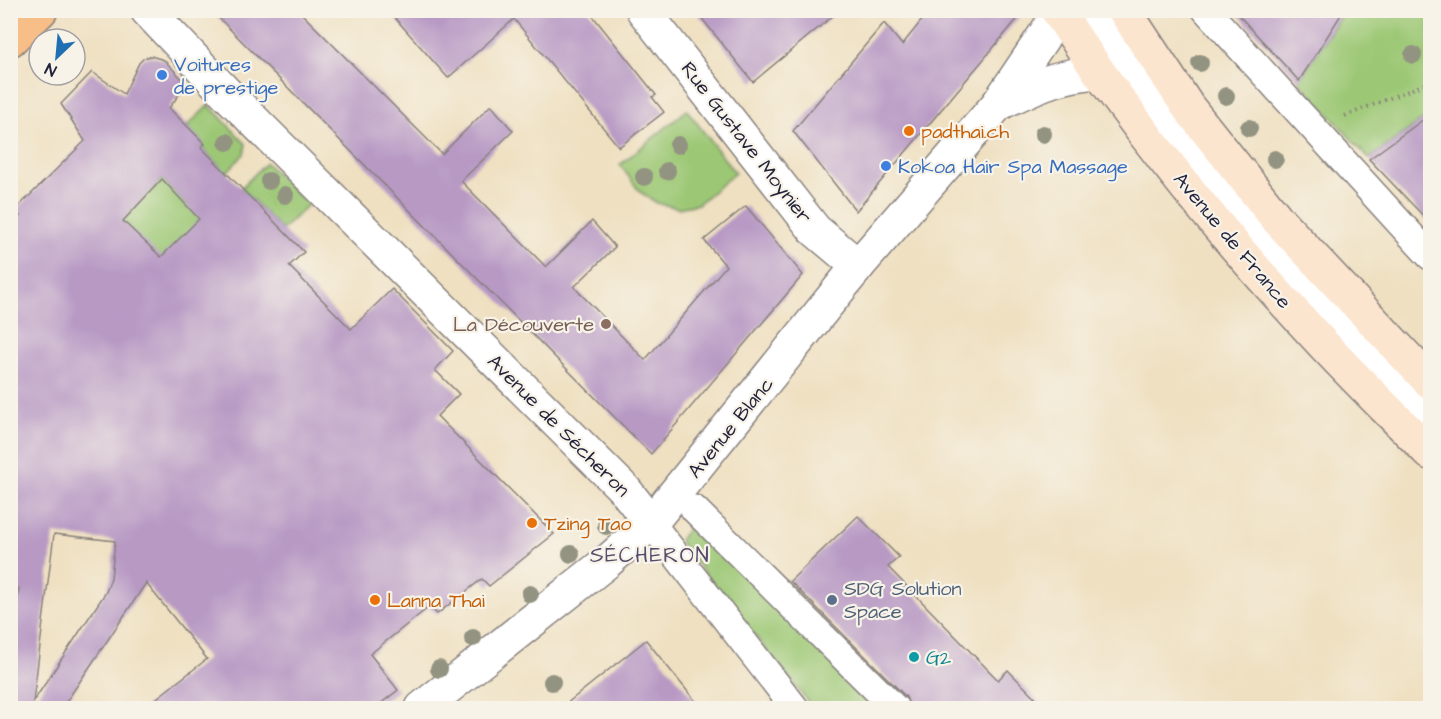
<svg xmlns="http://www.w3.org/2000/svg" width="1441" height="719" font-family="'Architects Daughter',sans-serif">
<rect width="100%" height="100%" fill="#f7f3e8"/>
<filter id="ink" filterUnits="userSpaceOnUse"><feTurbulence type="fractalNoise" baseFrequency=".0167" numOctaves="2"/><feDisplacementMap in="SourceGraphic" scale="12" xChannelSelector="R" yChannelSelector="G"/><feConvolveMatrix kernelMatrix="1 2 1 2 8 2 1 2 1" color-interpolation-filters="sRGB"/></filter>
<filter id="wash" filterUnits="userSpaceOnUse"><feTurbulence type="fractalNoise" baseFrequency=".008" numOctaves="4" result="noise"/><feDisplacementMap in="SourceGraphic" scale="24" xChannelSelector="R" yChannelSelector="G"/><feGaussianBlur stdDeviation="1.35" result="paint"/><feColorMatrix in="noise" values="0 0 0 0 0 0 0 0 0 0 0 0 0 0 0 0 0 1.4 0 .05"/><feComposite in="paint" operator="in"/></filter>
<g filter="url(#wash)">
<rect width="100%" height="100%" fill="#efe0c1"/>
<g fill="#9cc875" stroke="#5f7558" stroke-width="1.5">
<path d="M1344,11H1430V128L1422,120L1369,159L1299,81Z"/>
<path d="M209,105L246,144L244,154L226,173L201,147L204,144L187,126Z"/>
<path d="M687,110L735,173L698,204L678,208L657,203L640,192L620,165Z"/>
<path d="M266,163L308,205L282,230L241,188Z"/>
<path d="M162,179L205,224L111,307L119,218L151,186L154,188Z"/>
<path d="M695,518L885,708H813L679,541Z"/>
</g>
<g id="blocks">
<g fill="#b799c4" fill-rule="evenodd">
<path d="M211,10H298L442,154L491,105L513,131L461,181L546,267L592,221L615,247L574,287L645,360L726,266L704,240L746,206L803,275L651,454Z"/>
<path d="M388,10H588L656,95L652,97L664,112L619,147L514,19L448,78Z"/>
<path d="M695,10H840L753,82Z"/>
<path d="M930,10H1025L856,211L793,131L884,23L902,45Z"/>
<path d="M1234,10H1344L1299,81Z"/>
<path d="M151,56L164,60L187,84L169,108L205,144L201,147L304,252L289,266L351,329L392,289L453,351L435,370L459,394L437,416L554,534L489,586L482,579L437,614L429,607L370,654L398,690L375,708H144L207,659L146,583L62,708H10V656L19,588L10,586V227L20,216L15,210L85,141L61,104L92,72L124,94L139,63L144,58ZM162,179L199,219L161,257L123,221ZM54,534L115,541L111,578L106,592L33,702Z"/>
<path d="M1431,114V224L1369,159Z"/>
<path d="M858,516L899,557L888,567L998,680L1008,670L1045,708H910L906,697L790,581Z"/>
<path d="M646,640L701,708H561Z"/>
</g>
</g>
</g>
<g filter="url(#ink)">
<use href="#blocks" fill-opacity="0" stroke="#88817e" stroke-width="1.5"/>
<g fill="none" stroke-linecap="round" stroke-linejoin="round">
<g stroke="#88817e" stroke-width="21">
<g id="service">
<path d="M1078,10C1149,113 1225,212 1309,304C1348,347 1390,387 1430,428"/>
<path d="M1098,10C1152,89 1209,165 1272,237C1322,296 1376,351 1430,406"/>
</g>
</g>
<g stroke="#88817e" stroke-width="30">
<g id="pedestrian">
<path d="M1206,10L1430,256"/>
<path d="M694,509L895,708"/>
<path d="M651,523L795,708"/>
</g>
</g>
<g stroke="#88817e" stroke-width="36">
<g id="minor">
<path d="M147,10L227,94L625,490L651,523"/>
<path d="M643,10L815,230L858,266"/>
<path d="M998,104C1013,97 1029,89 1045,83C1069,74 1095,72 1120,70"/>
<path d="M422,708L608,561L651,523L858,266L998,104L1050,27L1069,10"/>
</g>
</g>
<g stroke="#88817e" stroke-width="36">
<g id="secondary">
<path d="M1057,10C1132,125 1219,232 1312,332C1350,374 1391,413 1430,453"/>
<path d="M1124,10L1188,107L1278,220L1430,382"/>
</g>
</g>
<g stroke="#88817e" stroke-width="36">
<path id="primary" d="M10,40L41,10"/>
</g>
<g stroke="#88817e" stroke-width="4" stroke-dasharray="1.5 4.5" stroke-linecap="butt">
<path d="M1420,10L1430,24"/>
<path d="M1345,116L1430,82"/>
</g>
<use href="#service" stroke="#fff" stroke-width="18"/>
<use href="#pedestrian" stroke="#fff" stroke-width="27"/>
<use href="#minor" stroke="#fff" stroke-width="33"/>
<use href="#secondary" stroke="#fce5cf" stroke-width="33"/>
<use href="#primary" stroke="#f7be87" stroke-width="33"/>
</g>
<g fill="#939381">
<circle cx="1413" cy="55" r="9"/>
<circle cx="1200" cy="63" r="9"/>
<circle cx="1226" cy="96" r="9"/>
<circle cx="1249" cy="128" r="9"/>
<circle cx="1043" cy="134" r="9"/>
<circle cx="227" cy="142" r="9"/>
<circle cx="678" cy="145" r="9"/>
<circle cx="1275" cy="159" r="9"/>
<circle cx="667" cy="171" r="9"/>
<circle cx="644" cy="177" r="9"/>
<circle cx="269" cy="181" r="9"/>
<circle cx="285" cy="195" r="9"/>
<circle cx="606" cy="526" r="9"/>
<circle cx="571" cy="554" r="9"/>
<circle cx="530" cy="594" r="9"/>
<circle cx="473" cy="638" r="9"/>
<circle cx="439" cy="669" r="9"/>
<circle cx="552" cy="682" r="9"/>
</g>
</g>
<g fill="#3f7fe0" stroke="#f7f3e8" stroke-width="2">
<circle cx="162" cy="75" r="6"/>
<circle cx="886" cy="166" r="6"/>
</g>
<g fill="#e8710a" stroke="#f7f3e8" stroke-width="2">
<circle cx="909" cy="131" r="6"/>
<circle cx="532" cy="523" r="6"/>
<circle cx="375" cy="600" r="6"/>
</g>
<circle fill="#8d6e63" stroke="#f7f3e8" stroke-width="2" cx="606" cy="324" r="6"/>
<circle fill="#5c6f8a" stroke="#f7f3e8" stroke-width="2" cx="832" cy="600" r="6"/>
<circle fill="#0f9aa8" stroke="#f7f3e8" stroke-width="2" cx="914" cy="657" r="6"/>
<g text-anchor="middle" stroke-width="4.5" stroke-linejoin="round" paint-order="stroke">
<g font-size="20" fill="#366cbe" stroke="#f7f3e8" text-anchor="start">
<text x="174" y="71">Voitures<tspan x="174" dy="23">de prestige</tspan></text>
<text x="898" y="173">Kokoa Hair Spa Massage</text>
</g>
<g font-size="20" fill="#c56008" stroke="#f7f3e8" text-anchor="start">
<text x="921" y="138">padthai.ch</text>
<text x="544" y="530">Tzing Tao</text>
<text x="387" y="607">Lanna Thai</text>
</g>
<g font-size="20" fill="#22223b" stroke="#f7f3e8">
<text transform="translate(747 142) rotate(52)" y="7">Rue Gustave Moynier</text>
<text transform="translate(1233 240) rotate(50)" y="7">Avenue de France</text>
<text transform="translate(559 425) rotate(45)" y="7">Avenue de Sécheron</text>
<text transform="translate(730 427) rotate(-51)" y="7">Avenue Blanc</text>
</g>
<g font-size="20" fill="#785e54" stroke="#f7f3e8" text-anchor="end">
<text x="594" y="331">La Découverte</text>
</g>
<g font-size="20" fill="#4e5e75" stroke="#f7f3e8" text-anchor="start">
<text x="844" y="595">SDG Solution<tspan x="844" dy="23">Space</tspan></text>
</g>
<g font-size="20" fill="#0d838f" stroke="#f7f3e8" text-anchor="start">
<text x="926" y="664">G2</text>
</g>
<g font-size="21" letter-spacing="1.5" fill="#564c6b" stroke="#f7f3e8">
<text x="650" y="562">SÉCHERON</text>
</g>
</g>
<rect width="1441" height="719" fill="none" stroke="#f7f3e8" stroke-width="36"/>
<g transform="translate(57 57) rotate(206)"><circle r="28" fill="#f7f3e8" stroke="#a29fa3" stroke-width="1.5"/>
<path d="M0-4.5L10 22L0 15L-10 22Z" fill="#1f6fb2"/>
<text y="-9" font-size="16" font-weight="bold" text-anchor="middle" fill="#22223b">N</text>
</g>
</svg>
